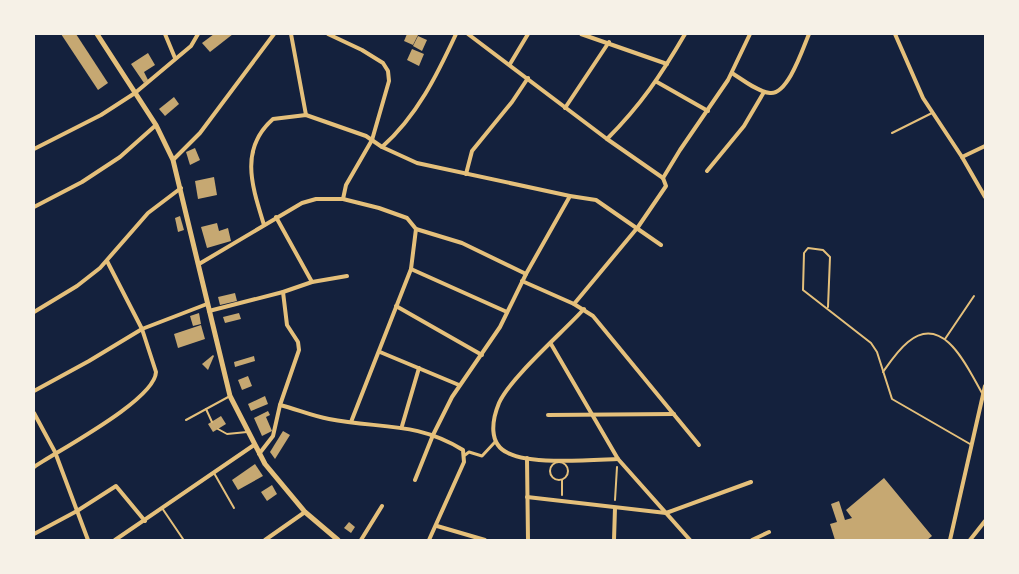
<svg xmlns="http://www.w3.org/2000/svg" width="1019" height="574" font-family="'Fira Sans Condensed',sans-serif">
<rect width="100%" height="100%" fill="#14213d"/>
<g fill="#c6a872">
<path d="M61,34H76L108,83L98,90Z"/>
<path d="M214,34H233L210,52L202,43Z"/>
<path d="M407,34L418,35L413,45L404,41Z"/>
<path d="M418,36L427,40L422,51L413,46Z"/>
<path d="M412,49L424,54L419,66L407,60Z"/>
<path d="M148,53L155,65L144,72L148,80L144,83L131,64Z"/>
<path d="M174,97L179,104L165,116L159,109Z"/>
<path d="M195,148L200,160L190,165L186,152Z"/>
<path d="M214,177L217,195L198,199L195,181Z"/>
<path d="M180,216L184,230L178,232L175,218Z"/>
<path d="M217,223L219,231L228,228L231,241L207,248L201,227Z"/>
<path d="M235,293L237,301L220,305L218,297Z"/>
<path d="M199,313L201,324L193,326L190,316Z"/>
<path d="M239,313L241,319L225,323L223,317Z"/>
<path d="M201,325L205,339L178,348L174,334Z"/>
<path d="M213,355L214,356L208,370L202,364Z"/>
<path d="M254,356L255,361L235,367L234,362Z"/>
<path d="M248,376L252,386L242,390L238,380Z"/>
<path d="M265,396L268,404L251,411L248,404Z"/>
<path d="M268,411L270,415L266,417L272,431L262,436L254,418Z"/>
<path d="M221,416L226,424L213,432L208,424Z"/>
<path d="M283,431L290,435L275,459L270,452Z"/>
<path d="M255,464L263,476L238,490L232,480Z"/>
<path d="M884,478L932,536L927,540H835L830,524L837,522L831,504L839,501L845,520L852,518L846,510Z"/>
<path d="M272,485L277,494L267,501L261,492Z"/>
<path d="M349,522L355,527L351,533L344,528Z"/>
</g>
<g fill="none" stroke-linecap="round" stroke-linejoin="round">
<g stroke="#e5c07b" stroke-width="2">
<circle cx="559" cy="471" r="9"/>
<path d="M562,495V480"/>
<path d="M615,500L617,467"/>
</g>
<g stroke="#e5c07b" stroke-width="2">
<path d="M892,133L932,113"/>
<path d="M828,307L830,257L823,250L808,248L804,253L803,290L871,343L877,352L892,399L970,444"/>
<path d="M945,339L974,296"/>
<path d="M883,372C890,362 898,350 908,342C944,312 968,369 982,393"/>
<path d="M206,409L212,422"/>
<path d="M186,420L230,396"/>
<path d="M218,429L227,434L247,432"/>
<path d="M214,473L234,508"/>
<path d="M162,508L183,539"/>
</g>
<path stroke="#e5c07b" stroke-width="3" d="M465,455L469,452L482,456L495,442"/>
<g stroke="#e5c07b" stroke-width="4">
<path d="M165,34L175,58"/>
<path d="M291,34L306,115"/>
<path d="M328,34L362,50L383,63L388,71L389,81L372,140L346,185L343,199"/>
<path d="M468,34L607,139L663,178"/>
<path d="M581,34L667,64"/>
<path d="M895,34L923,98L962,157L985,197"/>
<path d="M510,64L528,34"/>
<path d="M732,73C743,80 758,92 770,93C788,95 803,48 809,34"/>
<path d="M657,82L708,111"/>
<path d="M565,108L609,42"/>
<path d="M607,139C641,105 661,75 685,34"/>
<path d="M382,147C417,116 437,75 456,34"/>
<path d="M34,149L101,115L135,93L191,46L198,34"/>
<path d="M962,157L985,146"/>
<path d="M173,160L200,133L274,34"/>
<path d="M707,171L744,126L764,92"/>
<path d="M466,174L472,151L512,102L528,78"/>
<path d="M663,178L680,150L728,80L750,34"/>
<path d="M34,207L82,182L120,157L156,125"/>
<path d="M276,217L312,282"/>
<path d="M264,225C252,186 239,149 273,119L306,115L366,136L382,147L417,163L570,196L596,200L661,245"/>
<path d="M199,264L302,203L316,199H343L379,208L407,218L416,229L462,243L526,274"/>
<path d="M411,269L507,312"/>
<path d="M522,281L574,304L638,227L666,186L663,178"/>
<path d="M574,304L593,316L699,445"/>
<path d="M396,306L482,355"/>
<path d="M584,309C563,332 510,378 499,403C492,420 488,444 508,453C531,465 592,460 618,459"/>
<path d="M209,311L283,292L312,282L347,276"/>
<path d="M34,312L77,286L100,268L148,213L181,188"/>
<path d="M551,344L618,459L690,540"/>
<path d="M380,352L459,385"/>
<path d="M34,391L89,361L142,329L207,304"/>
<path d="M280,405C296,409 312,416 329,419C378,429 417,421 463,450L464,462L429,540"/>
<path d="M34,413L55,452L88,540"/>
<path d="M548,415L674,414"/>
<path d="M351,422L411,269L416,229"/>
<path d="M402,426L419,368"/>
<path d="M259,454L273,436L280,405L299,350L298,342L287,325L283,292"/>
<path d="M527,458L528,540"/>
<path d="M34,467C59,450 155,400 156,372L142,329L107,261"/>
<path d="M415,480L433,435L452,397L500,327L526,274L570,196"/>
<path d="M527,497L666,513L751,482"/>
<path d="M437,526L485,540"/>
<path d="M34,534L77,511L116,486L145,521"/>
<path d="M115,540L254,445"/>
<path d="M265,540L305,512"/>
<path d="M361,540L382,506"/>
<path d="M614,540L615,508"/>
<path d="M752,540L769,532"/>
<path d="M950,540L985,386"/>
<path d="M970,540L985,521"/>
</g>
<path stroke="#e5c07b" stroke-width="5" d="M97,34L156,125L173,160L230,396L265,464L305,512L338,540"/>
</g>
<rect width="1019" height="574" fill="none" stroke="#f6f1e7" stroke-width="70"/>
</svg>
